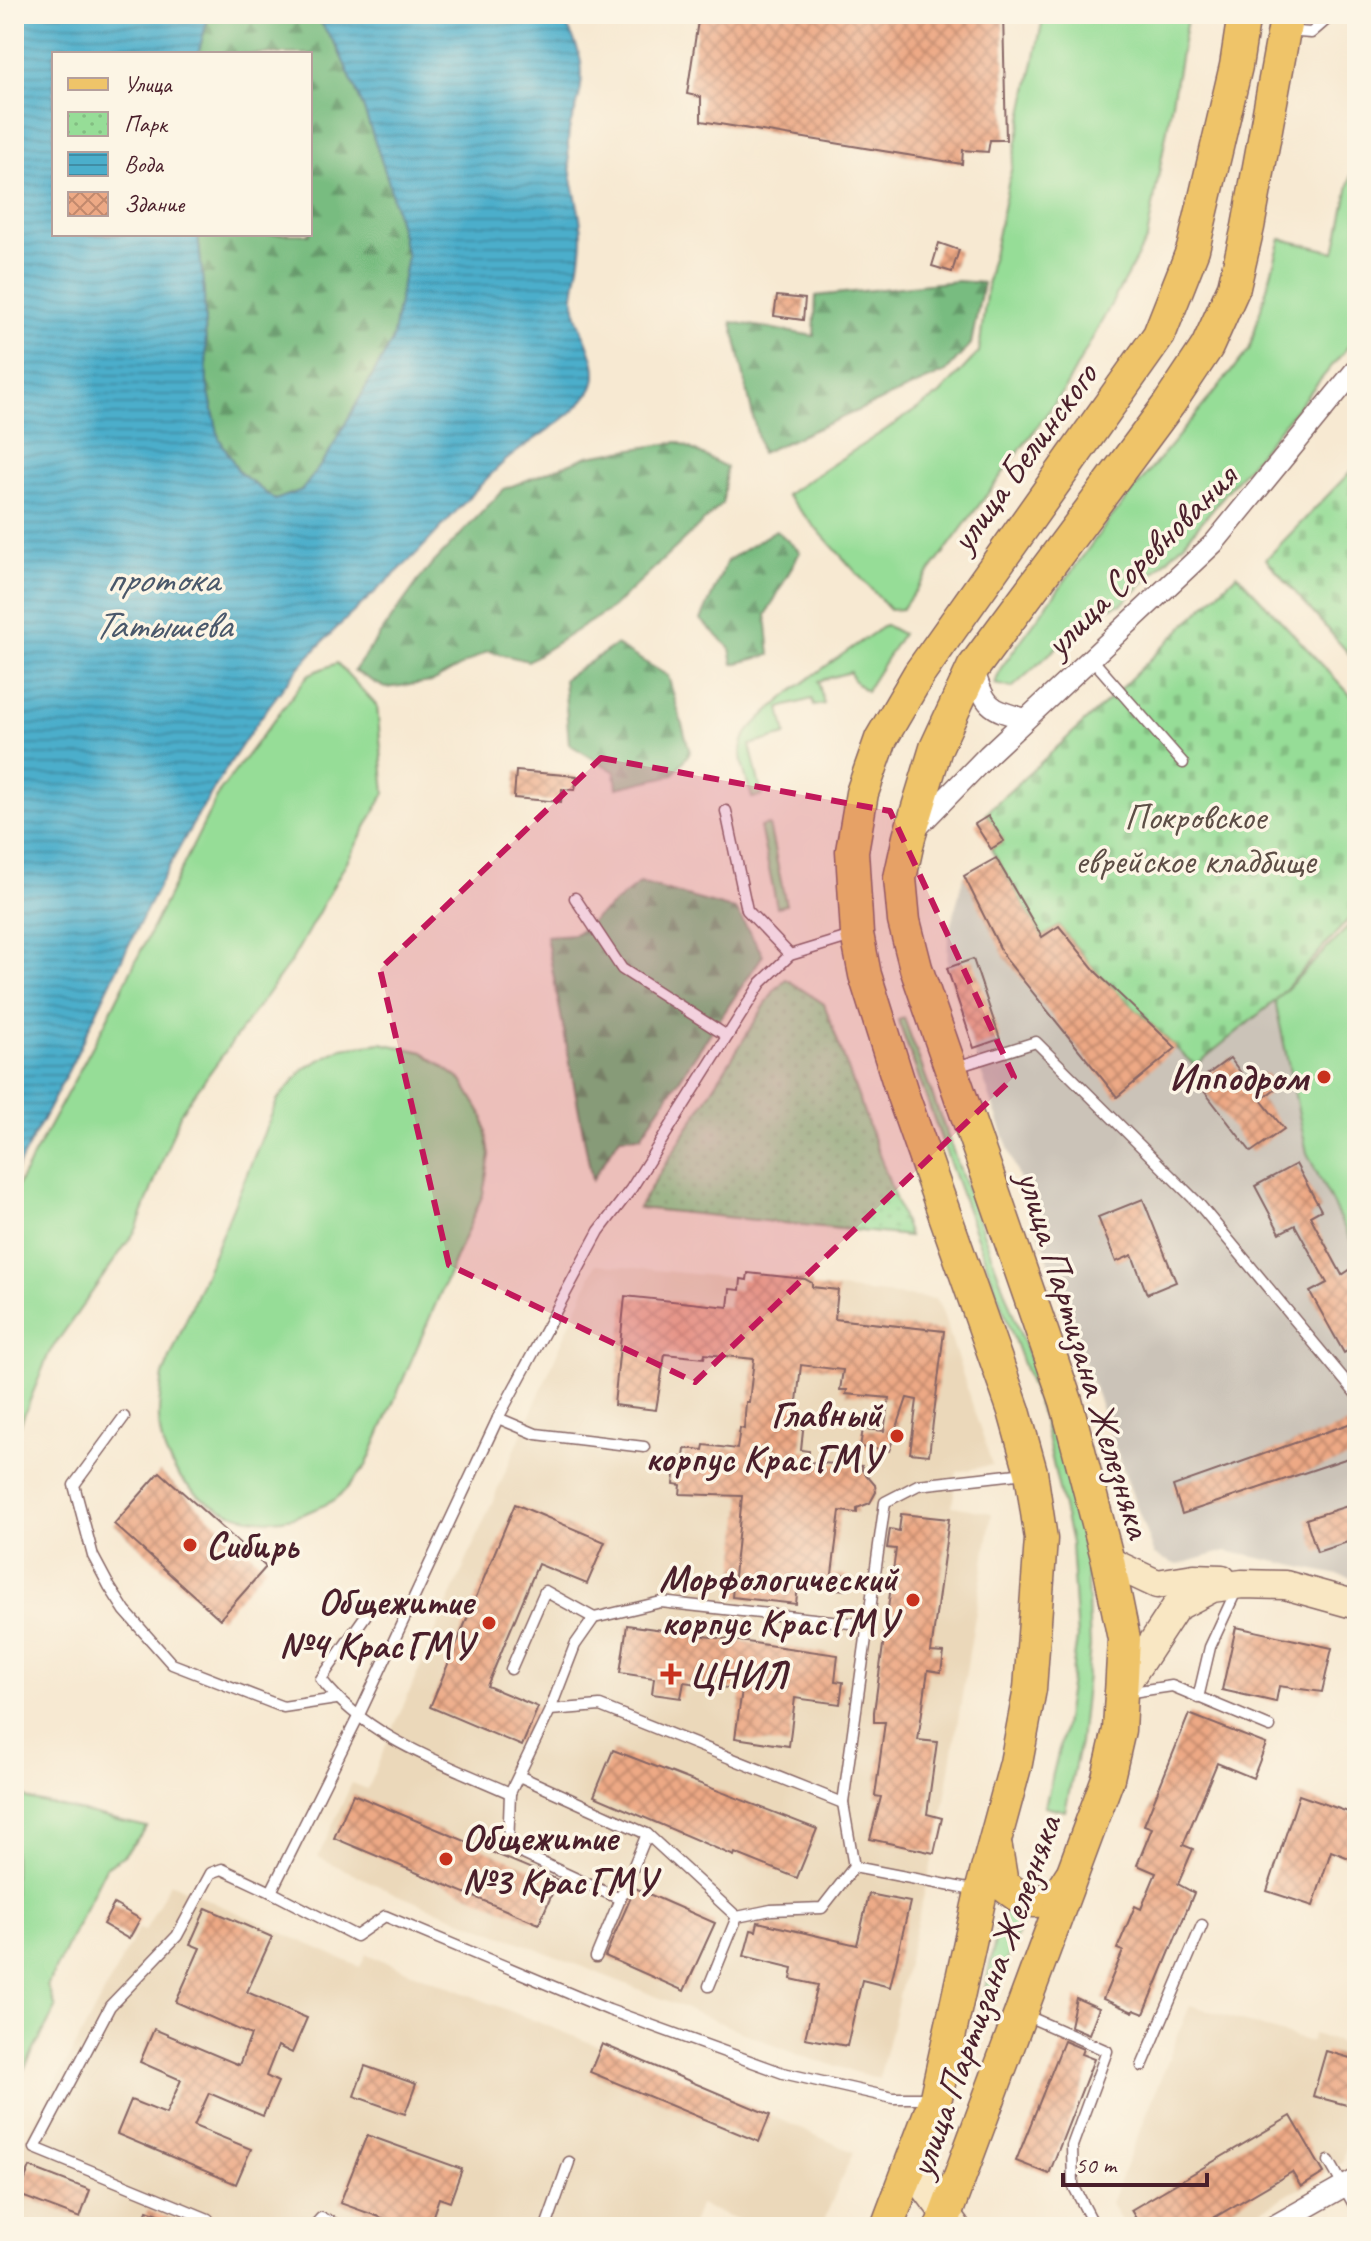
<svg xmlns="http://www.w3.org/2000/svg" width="1371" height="2241" font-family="Caveat,sans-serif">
<defs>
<pattern id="forest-firs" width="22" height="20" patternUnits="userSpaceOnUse" patternTransform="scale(2)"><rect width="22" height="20" fill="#78bc80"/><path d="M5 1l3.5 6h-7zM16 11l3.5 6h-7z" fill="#649869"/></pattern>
<pattern id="cemetery-stones" width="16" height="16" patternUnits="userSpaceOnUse" patternTransform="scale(2)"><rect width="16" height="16" fill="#96dd97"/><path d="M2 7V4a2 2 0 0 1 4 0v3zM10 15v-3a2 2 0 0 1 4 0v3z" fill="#83bd82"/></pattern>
<pattern id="park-dots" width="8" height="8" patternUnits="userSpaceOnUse" patternTransform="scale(2)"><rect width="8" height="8" fill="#96dd97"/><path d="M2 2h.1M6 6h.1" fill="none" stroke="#83bd82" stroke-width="1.8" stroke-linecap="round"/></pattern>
<pattern id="water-rules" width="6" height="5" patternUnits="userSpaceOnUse" patternTransform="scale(2)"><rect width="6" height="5" fill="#4baecb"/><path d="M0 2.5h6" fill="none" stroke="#408da5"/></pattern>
<pattern id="building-cross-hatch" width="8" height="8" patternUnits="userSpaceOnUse" patternTransform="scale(2)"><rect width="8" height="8" fill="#eda985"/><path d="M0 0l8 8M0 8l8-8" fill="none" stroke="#c2896d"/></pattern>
</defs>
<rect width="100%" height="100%" fill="#fcf5e5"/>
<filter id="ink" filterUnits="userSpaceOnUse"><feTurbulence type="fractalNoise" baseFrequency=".0125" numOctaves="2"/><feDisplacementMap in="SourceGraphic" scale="16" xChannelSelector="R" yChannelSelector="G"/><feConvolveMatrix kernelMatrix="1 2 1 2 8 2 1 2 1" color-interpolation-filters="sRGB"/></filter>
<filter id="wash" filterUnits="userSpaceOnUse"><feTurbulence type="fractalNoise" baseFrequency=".006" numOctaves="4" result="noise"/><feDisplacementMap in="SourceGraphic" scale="32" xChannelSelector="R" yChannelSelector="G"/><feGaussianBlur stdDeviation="1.8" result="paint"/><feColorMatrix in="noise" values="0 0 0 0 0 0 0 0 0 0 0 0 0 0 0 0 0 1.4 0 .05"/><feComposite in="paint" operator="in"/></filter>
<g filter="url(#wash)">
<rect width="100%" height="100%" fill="#f7e9d2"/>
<g fill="#ebd8ba">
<path d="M596,1264L935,1299L941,1308L992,1465L957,1472L952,1506L992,1513L942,1818L879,1804L870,1838L934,1853L879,2079L801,2056L621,1982L398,1895L318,1857L352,1783L367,1789Z"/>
<path d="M170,1883L360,1967L366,1954L601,2047L759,2141L770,2115L853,2152L821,2227H758L699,2205L691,2227H14V2169L27,2137L138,1929L145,1931Z"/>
<path d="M1190,2005L1310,2042L1313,2034L1357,2048V2095L1343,2162L1233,2227H1125L1111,2203Z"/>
</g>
<path fill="#cbc3b8" d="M996,858L1042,936L1059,926L1195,1066L1275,1001L1307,1153L1357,1253V1579L1226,1551L1177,1565L1154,1555L977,1061L947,968L948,935L964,876Z"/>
<g fill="#96dd97" stroke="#707e61" stroke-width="2">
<path d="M1044,14H1188L1147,239L1063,392L902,609L890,610L786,495L940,394L979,352L988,279Z"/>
<path d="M1357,147V336L1184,543L1122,604L1097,611L1012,688L995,684L1001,668L1110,519L1249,350L1281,239L1335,252Z"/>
<path d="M885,625L902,634L866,691L853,680L850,672L818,681L824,704L814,706L812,699L780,708L786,735L750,745L762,796L752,798C748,782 738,760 742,744C749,715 857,645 885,625Z"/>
<path d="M337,663L377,706L385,793L292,960L181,1112L136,1230L49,1353L14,1440V1192L105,1023L220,791L309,674Z"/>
<path d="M769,825L786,905L777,907L760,827Z"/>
<path d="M1357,918V1253L1307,1153L1275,1001Z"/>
<path d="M904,1018L1058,1436L1086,1560L1090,1646L1080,1742L1065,1811L1045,1806L1063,1733L1077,1639L1071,1543L1043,1419L898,1020Z"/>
<path d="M381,1043L423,1052L462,1081L483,1116L490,1155L483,1194L366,1466C357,1476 348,1489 337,1498C331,1503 322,1506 315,1509C261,1536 191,1510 166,1454C155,1428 159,1401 163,1375L278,1099L305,1068L342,1048Z"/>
<path d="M14,1788L28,1799L147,1827L124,1855L106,1867L47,1986L56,2008L14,2088Z"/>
<path d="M1001,1912L1023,1920L974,2041Z"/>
</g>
<g fill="url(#forest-firs)" stroke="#616e56" stroke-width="2">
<path d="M209,14H315L337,47L362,104L388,180L407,256L392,341L326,458L302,490L275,500L239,472L219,438L207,383L204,293L198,234H310V54H198Z"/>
<path d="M957,281L983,283L971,344L946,372L761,453L732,322L814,336L816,296Z"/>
<path d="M678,442L726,467L723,503L612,608L528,661L488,651L432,682L385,688L354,671L424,573L504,489L588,456Z"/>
<path d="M776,530L800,552L766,615L770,655L733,664L730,648L701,620L727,561Z"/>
<path d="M616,645L668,676L690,752L673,775L617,788L615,772L569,744L564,679Z"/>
<path d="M640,883L736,910L763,955L641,1136L620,1137L592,1180L546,936L575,934Z"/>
</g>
<g fill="url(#cemetery-stones)" stroke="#707e61" stroke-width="2">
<path d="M1357,465V663L1266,559Z"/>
<path d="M1237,574L1357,702V910L1275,1001L1195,1066L1097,973L1059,926L1042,937L991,849L1003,840L986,813L1119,690Z"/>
</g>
<path fill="url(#park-dots)" stroke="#707e61" stroke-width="2" d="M786,979L824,1004L909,1236L638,1208L774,991Z"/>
<path fill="url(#water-rules)" stroke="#4a667b" stroke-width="2" d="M14,14H209L198,54H54V234H198L204,293L207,383L219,438L239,472L275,500L302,490L326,458L392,341L407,256L388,180L362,104L337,47L315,14H560C580,47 588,67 577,105C575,114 570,122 569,131C564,165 580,201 582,234C583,255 576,275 574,296C573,326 605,361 592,388C577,417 528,440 503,463C471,492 443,528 412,558C369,599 322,637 285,685C199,796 137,925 78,1051C58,1093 35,1133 14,1174Z"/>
<g id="blocks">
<g fill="url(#building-cross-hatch)">
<path d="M699,14H1003L1006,140H990L988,152L963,150L962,164L701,121V97L687,94Z"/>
<path d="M939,243L959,250L952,272L932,266Z"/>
<path d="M777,296L805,299L803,320L774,316Z"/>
<path d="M516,771L577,776L575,790L562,789L561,802L514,798Z"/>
<path d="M988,816L1004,841L991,849L975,824Z"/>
<path d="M996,858L1042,937L1059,926L1097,973L1176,1048L1117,1097L1005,958L964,876Z"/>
<path d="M973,959L1000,1039L974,1048L947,968Z"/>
<path d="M1230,1058L1250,1085L1266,1073L1276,1088L1261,1100L1284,1129L1251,1152L1197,1082Z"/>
<path d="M1296,1164L1321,1210L1310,1216L1342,1275L1351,1269L1357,1280V1346L1344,1353L1310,1292L1327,1283L1295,1225L1280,1233L1255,1186Z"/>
<path d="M1143,1199L1176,1282L1147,1294L1132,1255L1116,1262L1098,1217Z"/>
<path d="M748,1273L805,1279L812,1283V1287L838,1290L835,1319L944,1331L929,1455L910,1453L917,1400L907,1398L889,1451L860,1447L863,1429L884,1431L889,1398L846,1394L847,1390H840L843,1370L801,1365L795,1420L804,1421L801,1450L809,1451L808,1462L862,1466V1470L875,1485L876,1492L870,1503L857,1508V1513L840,1511L832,1574L847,1575L845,1590L798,1585L796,1604L732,1597L742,1496L680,1494L681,1485L674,1484L677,1457L684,1458L685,1448L703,1450L704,1445L737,1449L740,1428L744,1429L746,1402H749L754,1359L705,1354L704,1358L665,1354L656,1410L614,1405L625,1296L728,1307L730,1289L740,1290L741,1279L747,1280Z"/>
<path d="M1357,1421V1455L1182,1514L1173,1486Z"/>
<path d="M160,1472L266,1567L220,1619L114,1524Z"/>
<path d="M1357,1503V1539L1317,1552L1306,1519Z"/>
<path d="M515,1504L605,1542L587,1584L538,1564L487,1686L538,1707L522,1746L430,1707Z"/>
<path d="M901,1514L949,1519L931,1652L944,1653L941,1672L928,1670L918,1740L937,1742L927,1814L942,1818L934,1853L870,1839L881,1797L875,1796L885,1722H874V1712L896,1549L887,1548L890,1529L899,1531Z"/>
<path d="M627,1625L838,1655L835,1681L843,1682L840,1704L795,1698L789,1746L735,1738L742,1690L684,1682L681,1698L652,1694L654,1678L620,1673Z"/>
<path d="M1236,1627L1332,1648L1322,1692L1279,1686L1276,1702L1222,1690Z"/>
<path d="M1189,1714L1266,1744L1253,1778L1217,1763L1183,1845L1193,1849L1178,1884L1194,1893L1144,2014L1134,2010L1133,2012L1103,1999L1123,1951L1117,1949L1135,1906L1141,1909L1156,1873L1137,1865L1152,1828L1144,1825Z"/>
<path d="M613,1750L817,1829L797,1878L735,1853L734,1856L594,1796Z"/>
<path d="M353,1794L558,1880L539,1924L334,1838Z"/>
<path d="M1299,1795L1357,1815V1861L1331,1851L1313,1906L1267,1891Z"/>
<path d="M635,1888L715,1923L684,1991L605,1956Z"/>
<path d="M869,1894L910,1902L890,1987L862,1980L847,2046L805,2038L818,1985L791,1979L793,1968L744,1956L751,1930L756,1931L758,1922L857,1945Z"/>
<path d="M114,1904L140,1919L129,1939L103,1924Z"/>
<path d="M206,1908L272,1937L247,1992L307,2018L292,2053L278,2046L266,2076L278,2082L263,2116L209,2093L194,2126L251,2149L236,2184L117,2134L131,2100L166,2114L181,2080L140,2062L154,2029L239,2065L251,2035L176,2002L200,1948L190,1944Z"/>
<path d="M1076,1998L1099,2008L1089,2034L1070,2026Z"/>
<path d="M1064,2041L1083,2049L1081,2054L1094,2059L1049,2174L1016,2161Z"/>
<path d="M602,2044L770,2115L759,2142L590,2072Z"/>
<path d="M1326,2051L1357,2060V2096L1354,2107L1313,2096Z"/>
<path d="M365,2066L416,2084L405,2114L354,2096Z"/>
<path d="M1291,2116L1324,2173L1301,2187L1292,2172L1198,2227H1141L1131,2210Z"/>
<path d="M367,2135L462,2169L450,2202L439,2198L429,2227H407L340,2203Z"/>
<path d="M30,2167L90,2190L80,2218L19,2195Z"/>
<path d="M147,2210L189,2225L188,2227H141Z"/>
</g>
</g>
</g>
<g filter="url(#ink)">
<use href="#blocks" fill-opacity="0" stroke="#876665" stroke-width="2"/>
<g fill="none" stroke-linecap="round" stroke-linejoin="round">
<g stroke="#876665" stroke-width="13">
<g id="lane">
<path d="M1286,31L1311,33L1333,14"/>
<path d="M1092,659L1183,763"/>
<path d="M726,811L747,910L790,955"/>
<path d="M575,898L622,969L727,1036"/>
<path d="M953,1068L1036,1042L1198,1203L1357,1395"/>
<path d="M124,1417L74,1485L93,1556L109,1586L125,1611L172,1664L283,1707L336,1699"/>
<path d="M498,1418L536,1434L644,1447"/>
<path d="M407,1614L373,1605L321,1679C367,1738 443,1763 510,1793"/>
<path d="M511,1669L545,1591L594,1618"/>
<path d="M1125,1693L1172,1686L1270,1727"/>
<path d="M1198,1698L1210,1647L1236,1591"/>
<path d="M550,1710L510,1793L508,1847L620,1899L596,1957"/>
<path d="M519,1776L647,1834L737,1917"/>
<path d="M843,1803L600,1706L550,1710L575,1645L594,1618L661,1602L868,1625"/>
<path d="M854,1867L978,1891"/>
<path d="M271,1892L356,1936L385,1916L609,2010L783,2073L893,2098H931"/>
<path d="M620,1899L647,1834"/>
<path d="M709,1986L737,1917L771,1910L822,1908L854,1867L843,1803L885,1502L918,1485L1026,1473"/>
<path d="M1025,2015L1107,2051L1072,2146L1073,2185L1095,2227"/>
<path d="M1142,2066L1202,1925"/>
<path d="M1329,2161L1357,2210"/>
<path d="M208,2219L35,2148L110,2006L177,1936L211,1873L222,1869L271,1892L359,1715L498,1418L599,1231L631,1189L761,983L790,955L855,935"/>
<path d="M313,2227L321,2218L343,2227"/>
<path d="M546,2227L569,2162"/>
</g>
</g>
<g stroke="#876665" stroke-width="23">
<g id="street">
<path d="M973,668C986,706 987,709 1026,719"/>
<path d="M915,830L988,755L1214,543L1357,368"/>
<path d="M1272,2227L1357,2179"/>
</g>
</g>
<g stroke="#876665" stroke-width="31">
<g id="secondary">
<path d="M1108,1561L1157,1584L1194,1578L1222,1579"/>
<path d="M1119,1694L1176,1607L1212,1588L1242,1584L1285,1585L1357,1605"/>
<path d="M911,2168L955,2227"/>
</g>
</g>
<g stroke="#876665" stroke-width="35">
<g id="primary">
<path d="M996,1848L1002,1884C1025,1901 1029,1906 1058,1896L1070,1877"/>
<path d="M887,2227L936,2097L981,1892L1016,1763L1030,1689L1041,1539L1031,1472L1014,1411L903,1096L865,975L857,934L852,851L862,793L881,739L919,674L1159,335L1193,249L1236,66L1244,14"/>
<path d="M941,2227L1108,1778L1119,1730L1124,1639L1108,1561L1066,1401L916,968L904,921L900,878L909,837L936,748L973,668L1169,404L1207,347L1234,287L1248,227L1287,14"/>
</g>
</g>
<use href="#lane" stroke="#fff" stroke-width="10"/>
<use href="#street" stroke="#fff" stroke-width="20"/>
<use href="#secondary" stroke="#f9e7c3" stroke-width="28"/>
<use href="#primary" stroke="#efc469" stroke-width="32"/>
</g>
</g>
<path fill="#c2185b" fill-opacity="0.2" stroke="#c2185b" stroke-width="6" stroke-dasharray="16 10" stroke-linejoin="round" d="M601,758L890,811L1014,1077L695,1382L449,1265L380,969Z"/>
<g fill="#c8321e" stroke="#fcf5e5" stroke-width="3">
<circle cx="1324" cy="1077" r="8"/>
<circle cx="897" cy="1436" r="8"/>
<circle cx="190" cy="1545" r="8"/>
<circle cx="913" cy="1600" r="8"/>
<circle cx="489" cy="1623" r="8"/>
<path d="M667 1662h8v8h8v8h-8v8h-8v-8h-8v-8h8z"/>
<circle cx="446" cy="1859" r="8"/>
</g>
<g text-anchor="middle" stroke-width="7" stroke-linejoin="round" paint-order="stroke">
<g font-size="38" fill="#4a1f2b" stroke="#fcf5e5">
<text transform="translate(1023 457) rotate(-54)" y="13">улица Белинского</text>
<text transform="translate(1140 560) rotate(-45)" y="13">улица Соревнования</text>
<text transform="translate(1085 1354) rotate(73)" y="13">улица Партизана Железняка</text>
<text transform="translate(984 1996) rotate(-70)" y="13">улица Партизана Железняка</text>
</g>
<g font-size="38" fill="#5d4e46" stroke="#fcf5e5">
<text x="1195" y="829">Покровское<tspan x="1195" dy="44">еврейское кладбище</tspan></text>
</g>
<g font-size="38" font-weight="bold" fill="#4a1f2b" stroke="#fcf5e5" text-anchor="end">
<text x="1308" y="1090">Ипподром</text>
<text x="881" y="1427">Главный<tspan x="881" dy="44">корпус КрасГМУ</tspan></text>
<text x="206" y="1558" text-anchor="start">Сибирь</text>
<text x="897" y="1591">Морфологический<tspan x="897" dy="44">корпус КрасГМУ</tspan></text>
<text x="473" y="1614">Общежитие<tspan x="473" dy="44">№4 КрасГМУ</tspan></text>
<text x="689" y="1687" text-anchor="start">ЦНИЛ</text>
<text x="462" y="1850" text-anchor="start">Общежитие<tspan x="462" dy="44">№3 КрасГМУ</tspan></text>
</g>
<g font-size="40" font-style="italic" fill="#4a586b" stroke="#fcf5e5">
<text x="162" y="592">протока<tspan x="162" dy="46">Татышева</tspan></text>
</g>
</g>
<rect width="1371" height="2241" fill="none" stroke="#fcf5e5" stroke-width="48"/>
<rect x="52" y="52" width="260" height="184" fill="#fcf5e5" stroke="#b59f9b" stroke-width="2"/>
<rect x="68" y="78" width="40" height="12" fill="#efc469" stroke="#b59f9b" stroke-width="2"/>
<text x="124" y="92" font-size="24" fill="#4a1f2b">Улица</text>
<rect x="68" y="112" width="40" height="24" fill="url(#park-dots)" stroke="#b59f9b" stroke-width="2"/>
<text x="124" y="132" font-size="24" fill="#4a1f2b">Парк</text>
<rect x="68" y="152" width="40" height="24" fill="url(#water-rules)" stroke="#b59f9b" stroke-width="2"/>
<text x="124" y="172" font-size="24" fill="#4a1f2b">Вода</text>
<rect x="68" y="192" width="40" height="24" fill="url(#building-cross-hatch)" stroke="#b59f9b" stroke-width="2"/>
<text x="124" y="212" font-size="24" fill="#4a1f2b">Здание</text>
<path d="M1063 2173v12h144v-12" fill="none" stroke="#4a1f2b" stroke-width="4"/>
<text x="1075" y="2173" font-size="24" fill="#4a1f2b" stroke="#fcf5e5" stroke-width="6" paint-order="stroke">50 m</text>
</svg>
